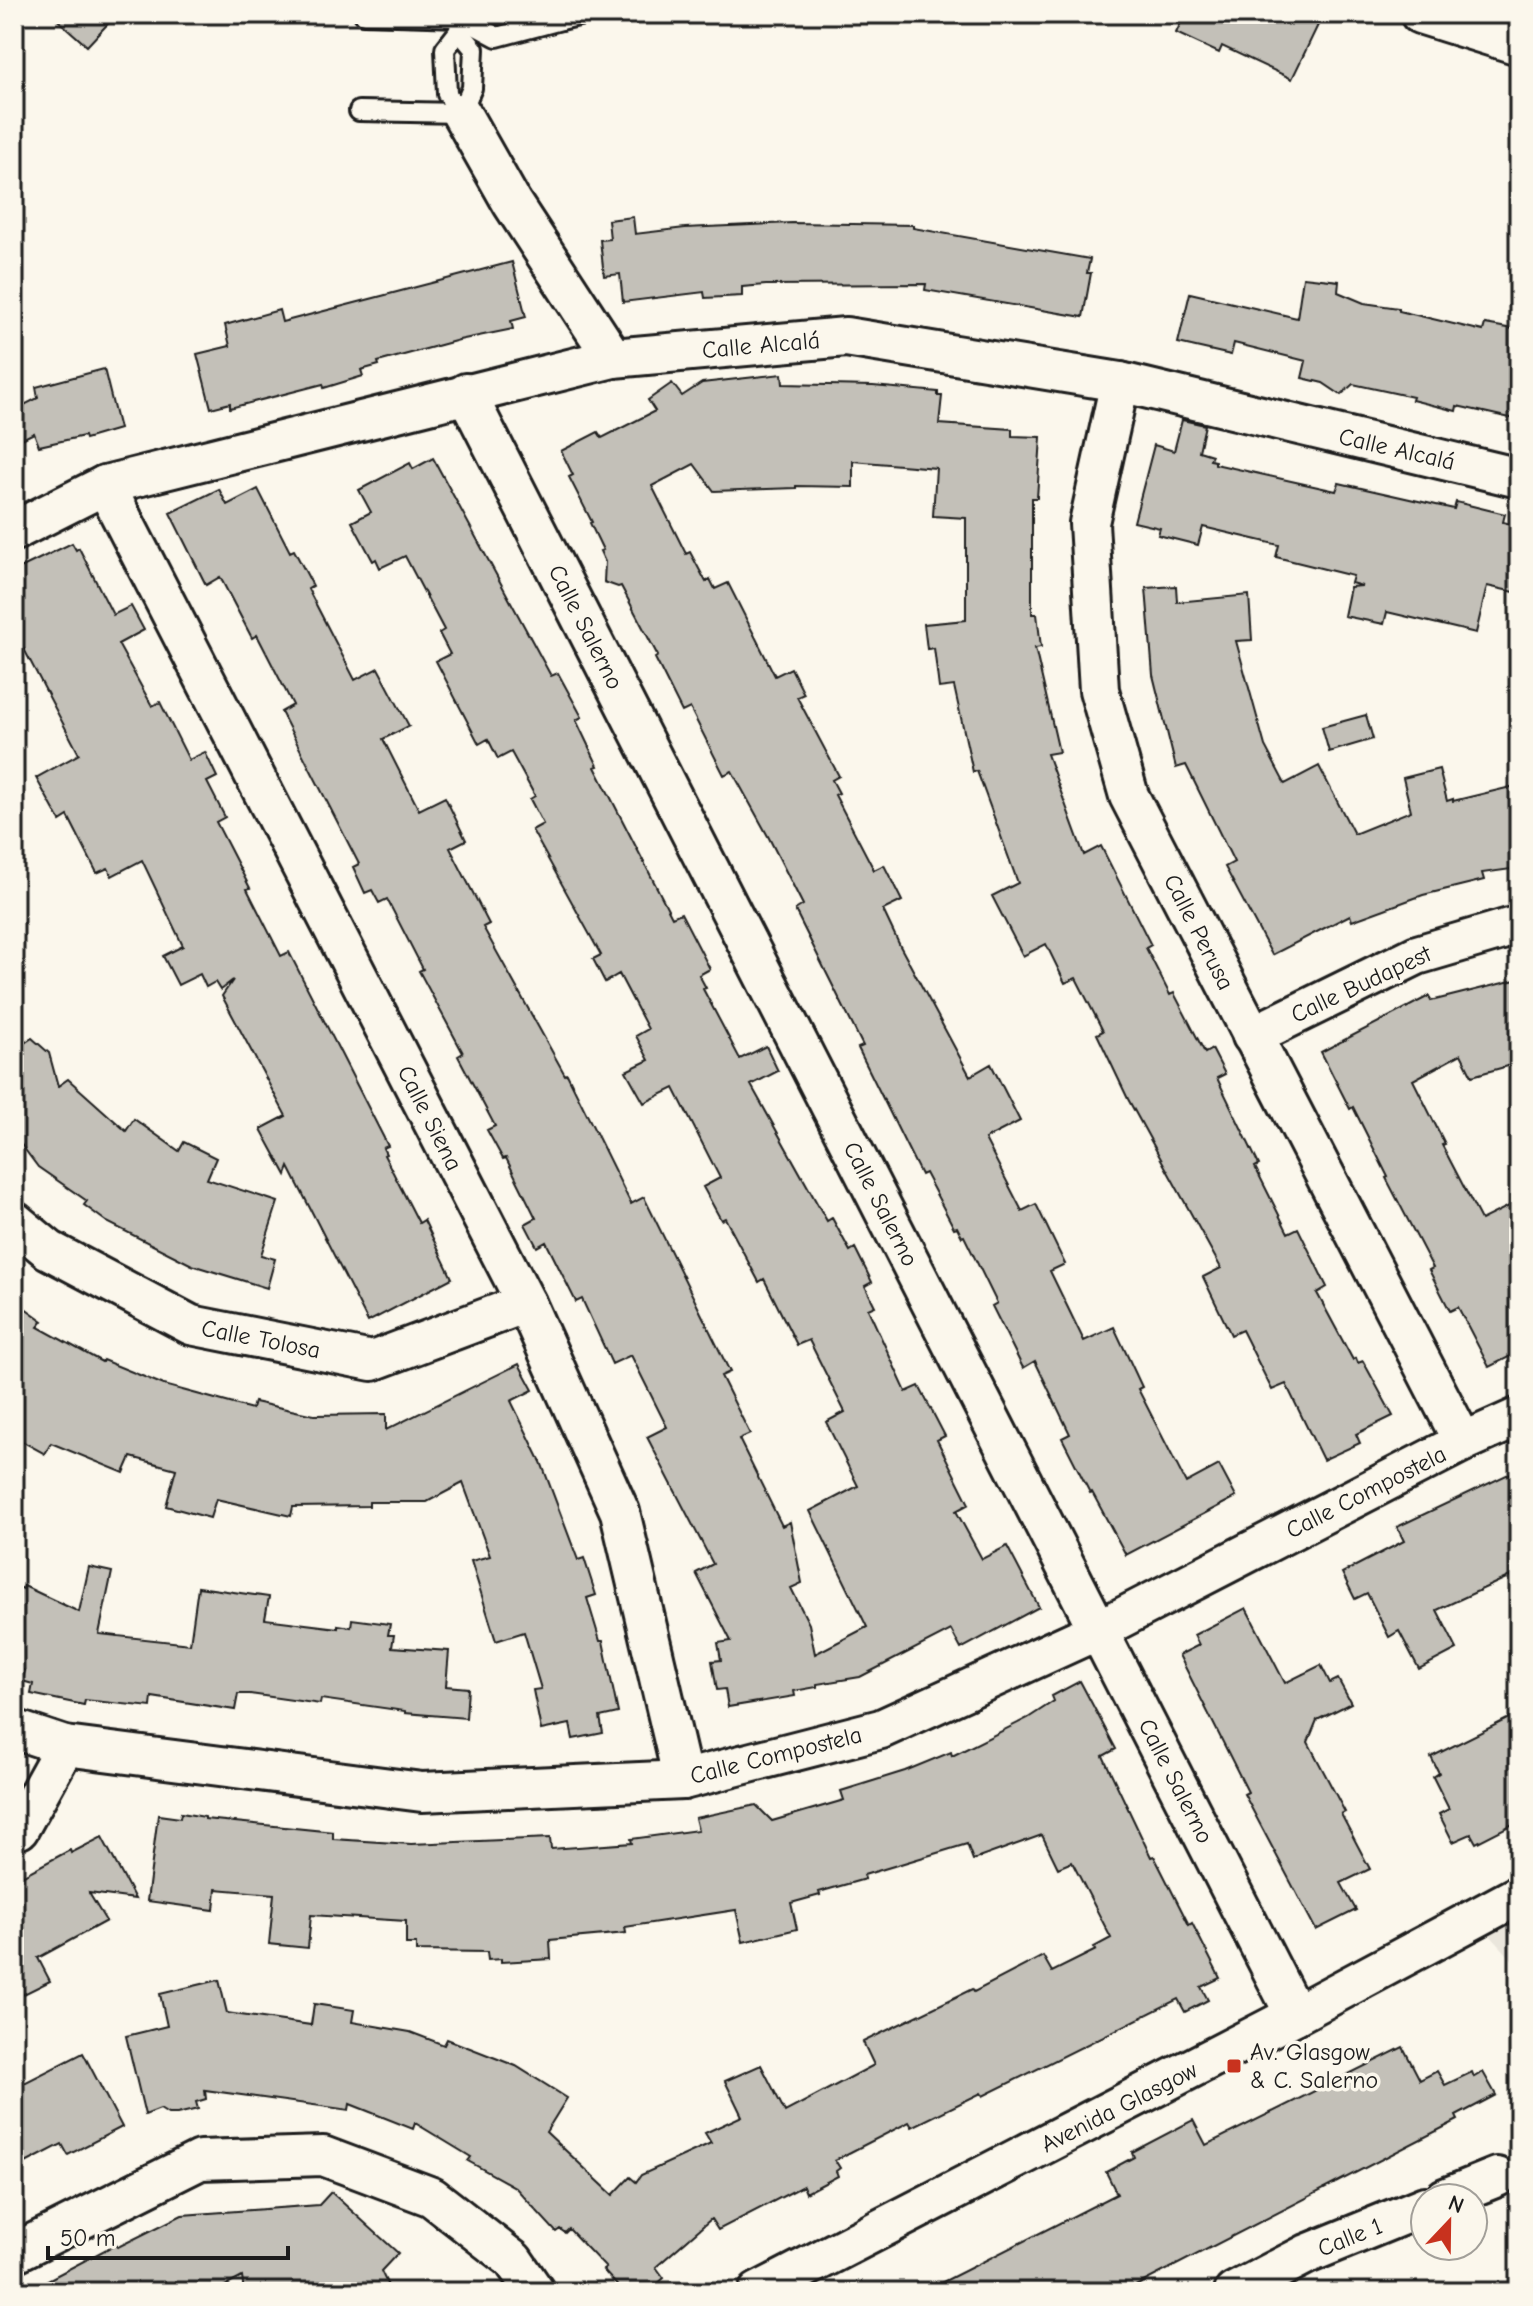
<svg xmlns="http://www.w3.org/2000/svg" width="1533" height="2306" font-family="'Comic Neue',sans-serif">
<rect width="100%" height="100%" fill="#fbf7ec"/>
<filter id="ink" filterUnits="userSpaceOnUse"><feTurbulence type="fractalNoise" baseFrequency=".0125" numOctaves="2"/><feDisplacementMap in="SourceGraphic" scale="16" xChannelSelector="R" yChannelSelector="G"/><feConvolveMatrix kernelMatrix="1 2 1 2 8 2 1 2 1" color-interpolation-filters="sRGB"/></filter>
<g filter="url(#ink)">
<path fill="#eae6dc" d="M1519,1901V1967L1478,1922Z"/>
<g fill="#c3c0b8" stroke="#1c1c1c" stroke-width="2">
<path d="M51,14H117L87,46Z"/>
<path d="M1185,14H1295L1318,25L1292,79L1222,46L1219,53L1176,33Z"/>
<path d="M633,217L635,234L685,228L792,223L913,225V228L1090,259L1087,273H1091L1083,317L925,290L926,284L766,285L742,287V296L705,298L704,292L623,302L620,274L604,276L600,240L610,239L608,220Z"/>
<path d="M512,262L526,317L511,321L513,329L459,340L378,362L379,365L361,370L363,376L324,388L323,384L230,408V403L211,408L197,354L230,346L225,325L279,310L282,322Z"/>
<path d="M1303,277L1339,281L1338,292L1364,303L1399,308V311L1483,331L1485,324L1519,330V420L1457,406L1456,411L1412,400L1413,397L1353,384L1341,395L1323,383L1302,378L1306,361L1234,343L1231,355L1178,343L1190,293L1297,318Z"/>
<path d="M104,369L119,429L85,439L84,436L39,446L34,433L14,443V410L38,398L36,387Z"/>
<path d="M782,374L783,384L873,386L938,392V396H942L939,424L1012,429V436L1041,437L1037,498H1032V614H1037L1041,647L1035,648L1059,752L1047,754L1084,855L1101,846L1151,945L1146,948L1170,995L1174,993L1205,1053L1212,1049L1225,1074L1217,1078L1259,1165L1255,1167L1288,1233L1298,1228L1327,1287L1317,1293L1353,1360L1356,1358L1358,1363L1363,1361L1393,1416L1356,1434L1360,1443L1323,1460L1286,1384L1272,1390L1242,1330L1231,1335L1203,1277L1221,1268L1128,1099L1097,1034L1103,1031L1076,978L1065,983L1046,944L1023,956L992,896L1018,883L977,771L973,772L954,686L939,688L934,648L927,649L924,624L966,620V518L933,516L936,468L853,461V487L796,486V488L714,491L694,464L652,486L686,554L690,552L706,582L710,579L715,589L728,583L775,676L791,668L804,694L797,697L839,776L832,780L839,793L835,795L874,870L884,865L902,901L883,910L900,946L970,1076L991,1064L1020,1121L985,1139L1022,1211L1036,1204L1065,1264L1050,1271L1084,1341L1114,1327L1142,1387L1138,1389L1186,1483L1219,1465L1236,1497L1126,1555L1092,1492L1090,1493L1062,1438L1070,1434L1035,1361L1023,1368L992,1306L997,1303L964,1236L962,1237L957,1227L954,1228L925,1173L921,1175L905,1143L858,1048L863,1046L795,910L803,905L769,838L732,771L724,775L690,708L682,712L655,658L658,656L621,586L618,587L604,582L605,562L600,551L603,550L590,523L592,522L569,477L573,475L561,451L598,432L602,438L655,411L648,400L672,383L682,396L702,383Z"/>
<path d="M1182,420L1205,425L1199,451L1212,455L1210,460L1215,461V464L1336,491L1339,483L1454,509L1456,502L1505,514L1503,522L1519,526V593L1487,586L1476,633L1387,612L1384,624L1344,616L1350,587L1362,586L1351,583L1353,576L1276,557L1279,545L1203,527L1198,545L1158,535L1160,528L1134,522L1154,445L1174,451Z"/>
<path d="M433,458L551,676L558,673L582,717L576,720L598,766L595,767L672,917L681,913L710,969L699,975L706,988L703,989L740,1059L766,1046L778,1071L751,1085L827,1221L832,1218L850,1251L855,1248L872,1282L865,1286L875,1306L868,1309L906,1392L919,1386L945,1436L937,1440L969,1504L956,1511L982,1559L1007,1546L1039,1607L961,1649L951,1630L860,1677L817,1684V1687L794,1691L795,1696L728,1707L725,1689L717,1690L712,1661L721,1660L718,1643L731,1641L696,1573L713,1564L647,1437L667,1427L631,1355L612,1364L582,1299L576,1302L546,1242L537,1247L525,1224L536,1218L506,1158L503,1159L487,1130L495,1126L458,1056L463,1053L419,971L423,969L387,899L379,903L372,890L365,893L353,867L359,864L281,712L293,705L257,635L252,638L220,577L206,585L170,513L219,489L227,505L258,489L290,552L294,550L313,586L308,589L355,680L378,668L409,726L383,739L419,810L445,797L466,840L450,848L489,924L483,927L565,1075L567,1074L631,1204L644,1197L730,1372L721,1376L750,1434L739,1439L782,1526L790,1522L802,1583L791,1588L809,1624L815,1654L867,1627L810,1511L858,1486L826,1422L845,1412L809,1340L797,1345L764,1279L759,1282L725,1218L721,1220L703,1187L720,1178L674,1088L644,1103L626,1071L649,1060L636,1036L648,1029L619,974L605,982L593,959L601,955L532,830L543,824L530,799L535,796L511,752L498,759L488,739L479,744L436,661L450,654L439,633L444,630L405,556L380,568L376,559L373,561L352,522L371,512L359,490L410,463L413,469Z"/>
<path d="M72,543L76,550L79,548L113,615L131,606L144,630L118,644L152,706L160,702L189,760L205,752L217,777L207,782L225,817L216,822L250,888L247,889L281,956L289,952L388,1146L383,1148L386,1154L384,1155L419,1223L424,1220L452,1278L368,1322L289,1167L286,1175L261,1129L286,1116L222,996L233,980L220,990L215,982L206,987L200,974L178,985L163,956L183,946L142,860L112,876L108,868L97,873L68,816L60,821L36,778L79,754L14,630V571Z"/>
<path d="M1176,586L1177,602L1249,595L1252,640L1236,641L1265,746L1285,784L1319,766L1354,834L1411,811L1403,778L1439,769L1447,801L1453,799V801L1519,785V868L1482,873L1484,880L1423,895L1352,921L1350,915L1272,955L1225,867L1234,862L1186,765L1176,768L1153,675L1146,588Z"/>
<path d="M1366,715L1373,739L1329,752L1322,727Z"/>
<path d="M1519,979V1063L1472,1076L1461,1054L1413,1080L1445,1144L1442,1145L1481,1220L1511,1205L1519,1220V1352L1489,1367L1458,1307L1450,1311L1429,1270L1433,1268L1386,1178L1388,1177L1353,1107L1350,1109L1321,1052L1429,996L1431,1001Z"/>
<path d="M32,1038L49,1053L58,1086L68,1079L126,1131L134,1119L179,1151L184,1142L216,1158L207,1179L278,1202L261,1255L275,1259L267,1288L192,1265L107,1222L84,1205L87,1201L38,1167L14,1135V1050Z"/>
<path d="M14,1300L43,1321L38,1327L102,1362L103,1360L164,1385L252,1409L254,1402L314,1415L386,1414V1430L519,1364L533,1390L511,1401L541,1462L578,1560L584,1558L596,1595L587,1598L600,1641H603L618,1713L600,1717L603,1733L573,1739L570,1724L541,1730L533,1690L541,1689L524,1632L496,1641L471,1561L490,1556L463,1483L427,1502H369V1506L293,1507L291,1516L216,1499L210,1518L166,1506L176,1469L131,1457L124,1473L51,1443L45,1454L14,1437Z"/>
<path d="M1519,1469V1572L1437,1610L1457,1649L1419,1669L1399,1631L1389,1637L1367,1593L1355,1599L1342,1573L1404,1541L1397,1527Z"/>
<path d="M89,1567L112,1572L99,1634L190,1644L198,1587L269,1597L265,1619L338,1628V1625L351,1627L352,1619L390,1624L388,1635H394L392,1647L449,1651L446,1686L468,1688L466,1718L405,1713V1711L321,1699L320,1704L250,1694H238L235,1710L152,1697L151,1707L85,1700L84,1705L31,1694L33,1684L22,1681L25,1671L14,1666V1584L23,1589L24,1586L79,1612Z"/>
<path d="M1246,1608L1285,1683L1321,1665L1330,1683L1338,1679L1351,1703L1317,1720L1308,1742L1345,1812L1341,1814L1370,1869L1341,1883L1356,1910L1316,1930L1244,1794L1248,1792L1179,1655L1199,1645L1194,1635Z"/>
<path d="M1080,1681L1116,1749L1103,1756L1151,1857L1154,1856L1189,1925L1192,1923L1220,1978L1201,1987L1208,2000L1185,2012L1178,1999L983,2096L981,2093L912,2127L909,2122L835,2160L840,2168L836,2171L838,2176L806,2193L803,2186L718,2230L711,2219L656,2267L664,2278L648,2292H623L603,2270L606,2268L569,2229L565,2233L560,2229L556,2232L515,2187L468,2161L471,2157L415,2123L413,2129L350,2104L349,2110L205,2090L206,2099L196,2102L198,2109L177,2114H168L160,2109L145,2115L126,2036L167,2026L160,1994L219,1980L227,2013L311,2025L314,2004L354,2010L352,2022L410,2032L444,2045L447,2039L516,2066L567,2098L546,2132L613,2195L630,2177L636,2182L641,2175L711,2143L705,2133L742,2116L725,2081L761,2065L785,2112L874,2065L863,2042L972,1989L974,1992L1043,1956L1052,1972L1096,1950L1094,1947L1111,1938L1072,1862L1058,1868L1042,1835L973,1860L967,1844L864,1875L865,1879L819,1892L820,1895L791,1903L797,1929L743,1942L736,1910L625,1927L626,1933L550,1940L551,1959L501,1962V1959L488,1960L487,1952L416,1951V1944H406V1921L311,1915L308,1948L269,1944L274,1894L216,1889L214,1910L147,1901L158,1815L180,1818L181,1813L205,1817V1819L333,1832V1839L411,1844L550,1838L551,1849L632,1843L631,1839L698,1830L695,1818L756,1805L772,1821L844,1800L841,1791L905,1771L951,1752L952,1756L1028,1718L1054,1701L1052,1696Z"/>
<path d="M1519,1713V1821L1476,1843L1471,1834L1453,1842L1439,1814L1449,1809L1433,1777L1439,1773L1431,1757Z"/>
<path d="M102,1837L135,1899L89,1893L106,1921L38,1958L50,1981L14,1999V1880L70,1850L71,1853Z"/>
<path d="M1403,2047L1420,2080L1437,2071L1445,2085L1472,2072L1474,2077L1483,2072L1496,2095L1456,2116L1458,2120L1124,2292H923L1117,2194L1106,2172L1134,2157L1132,2152L1193,2120L1206,2145Z"/>
<path d="M83,2053L122,2127L68,2155L62,2144L14,2169V2088Z"/>
<path d="M331,2192L398,2253L381,2271L391,2292H244L242,2277L214,2292H25L116,2244L118,2247L182,2215L319,2205Z"/>
</g>
<g fill="none" stroke-linecap="round" stroke-linejoin="round">
<g stroke="#1c1c1c" stroke-width="24">
<g id="lane">
<path d="M364,14L460,17L459,31L445,49L447,94L461,113"/>
<path d="M460,17L497,37L561,20L562,14"/>
<path d="M561,20L587,14"/>
<path d="M459,31L474,49L472,88L461,113"/>
<path d="M359,111L461,113"/>
</g>
</g>
<g stroke="#1c1c1c" stroke-width="44">
<g id="street">
<path d="M1420,14L1519,45"/>
<path d="M461,113L512,203L613,358"/>
<path d="M1120,382L1089,523L1099,690L1129,796L1463,1442"/>
<path d="M466,393L1295,2015"/>
<path d="M105,485L526,1303L620,1512L683,1780"/>
<path d="M14,531L105,485L613,358L846,337L1120,382L1519,478"/>
<path d="M1252,1036L1417,955L1519,925"/>
<path d="M14,1221L49,1250L191,1325L372,1361L526,1303"/>
<path d="M14,1729L65,1746L422,1792L683,1780L881,1729L1098,1630L1463,1442L1519,1417"/>
<path d="M14,1831L19,1829L65,1746"/>
<path d="M1445,2198L1497,2177"/>
<path d="M14,2253L200,2160L323,2156L432,2197L513,2260L535,2292"/>
<path d="M758,2292L1295,2015L1519,1895"/>
<path d="M1234,2292L1307,2254L1425,2206"/>
</g>
</g>
<use href="#lane" stroke="#fbf7ec" stroke-width="18"/>
<use href="#street" stroke="#fbf7ec" stroke-width="38"/>
</g>
</g>
<rect fill="#c8321e" stroke="#fbf7ec" stroke-width="3" x="1226" y="2058" width="16" height="16" rx="4"/>
<g text-anchor="middle" stroke-width="7" stroke-linejoin="round" paint-order="stroke">
<g font-size="24" fill="#1c1c1c" stroke="#fbf7ec">
<text transform="translate(761 345) rotate(-5)" y="8">Calle Alcalá</text>
<text transform="translate(1397 449) rotate(13)" y="8">Calle Alcalá</text>
<text transform="translate(586 627) rotate(63)" y="8">Calle Salerno</text>
<text transform="translate(1199 932) rotate(63)" y="8">Calle Perusa</text>
<text transform="translate(1361 984) rotate(-25)" y="8">Calle Budapest</text>
<text transform="translate(430 1118) rotate(63)" y="8">Calle Siena</text>
<text transform="translate(881 1204) rotate(63)" y="8">Calle Salerno</text>
<text transform="translate(261 1339) rotate(11)" y="8">Calle Tolosa</text>
<text transform="translate(1366 1492) rotate(-27)" y="8">Calle Compostela</text>
<text transform="translate(776 1755) rotate(-14)" y="8">Calle Compostela</text>
<text transform="translate(1176 1781) rotate(63)" y="8">Calle Salerno</text>
<text transform="translate(1119 2107) rotate(-27)" y="8">Avenida Glasgow</text>
<text transform="translate(1350 2237) rotate(-22)" y="8">Calle 1</text>
</g>
<g font-size="24" fill="#1c1c1c" stroke="#fbf7ec" text-anchor="start">
<text x="1250" y="2060">Av. Glasgow<tspan x="1250" dy="28">&amp; C. Salerno</tspan></text>
</g>
</g>
<rect width="1533" height="2306" fill="none" stroke="#fbf7ec" stroke-width="48"/>
<rect x="24" y="24" width="1485" height="2258" fill="none" stroke="#1c1c1c" stroke-width="3" filter="url(#ink)"/>
<g transform="translate(1449 2222) rotate(22)"><circle r="38" fill="#fbf7ec" stroke="#a29f99" stroke-width="2"/>
<path d="M0-6L14 30L0 20L-14 30Z" fill="#c8321e"/>
<text y="-12" font-size="22" font-weight="bold" text-anchor="middle" fill="#1c1c1c">N</text>
</g>
<path d="M48 2246v12h240v-12" fill="none" stroke="#1c1c1c" stroke-width="4"/>
<text x="60" y="2246" font-size="24" fill="#1c1c1c" stroke="#fbf7ec" stroke-width="6" paint-order="stroke">50 m</text>
</svg>
